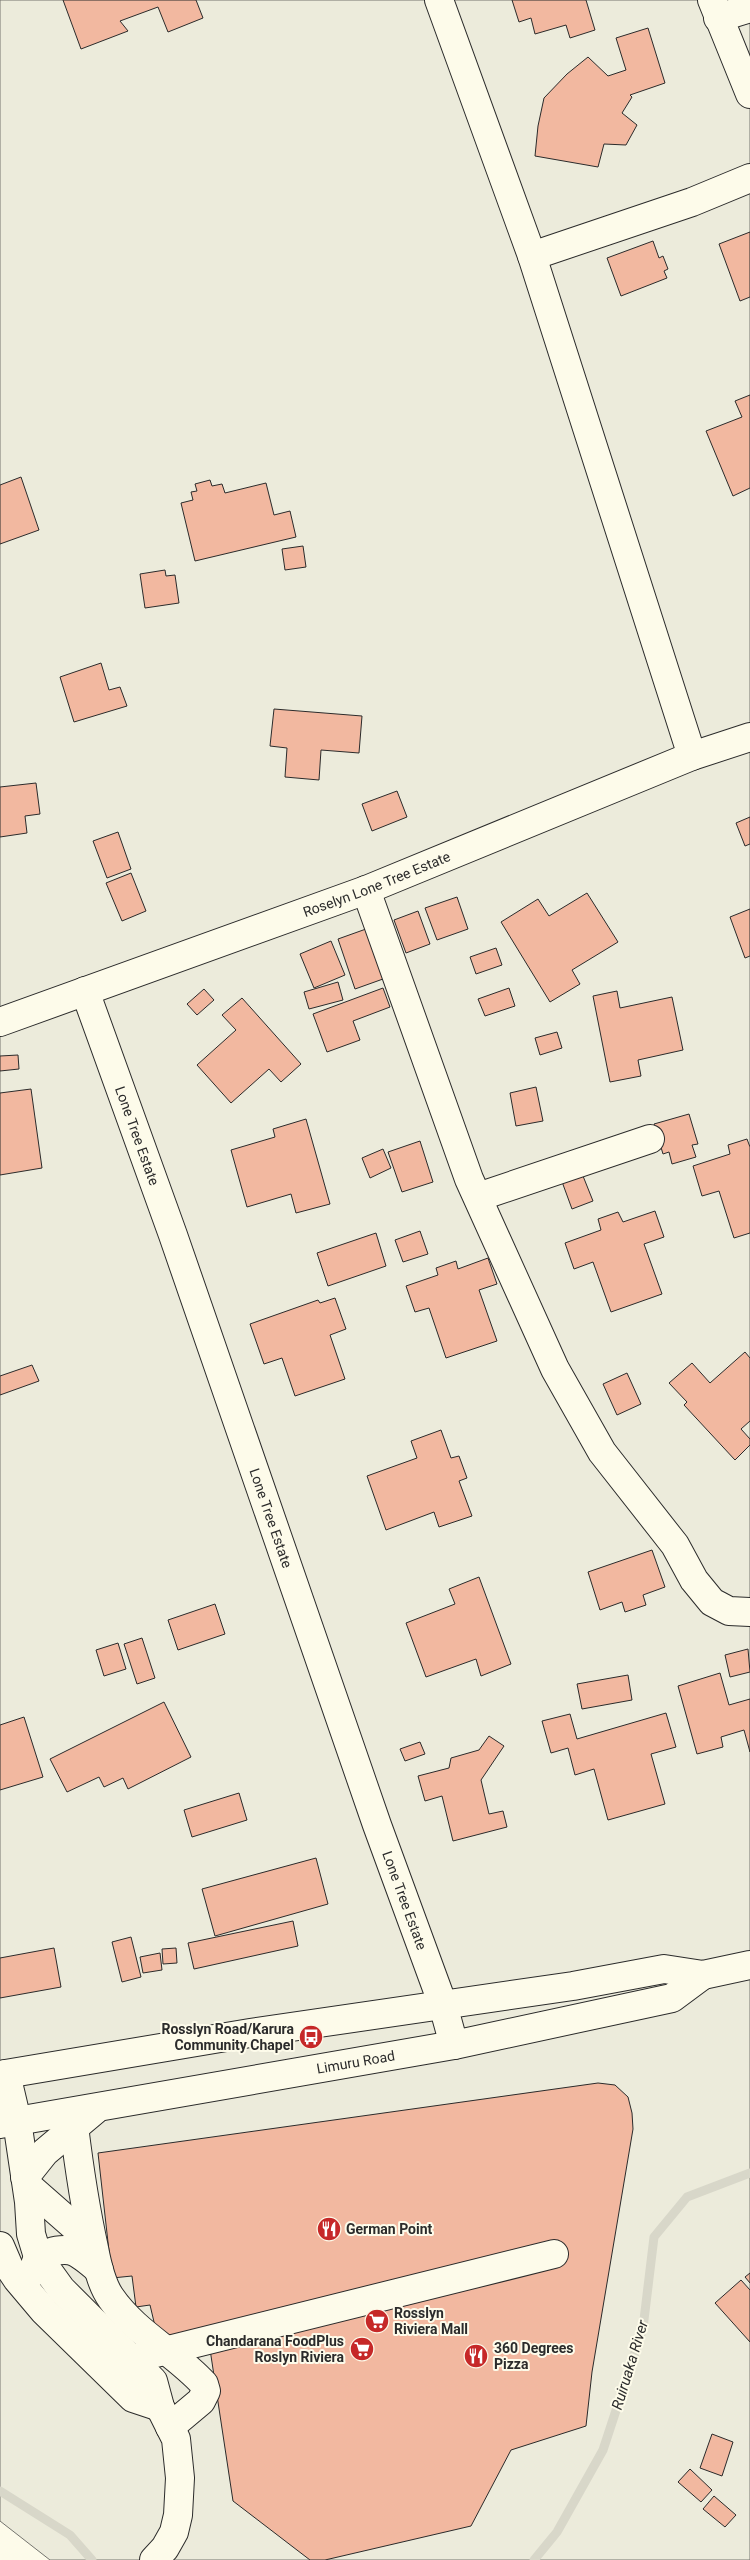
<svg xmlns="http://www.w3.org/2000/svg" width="750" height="2560" font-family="Roboto,sans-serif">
<rect width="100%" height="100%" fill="#fdfbea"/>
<path fill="#ecebdb" stroke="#74746e" d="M0,0H750V2560H50L0,2521Z"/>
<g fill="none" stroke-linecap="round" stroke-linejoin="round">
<g stroke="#d8d7c9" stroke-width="9">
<path d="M0,2491L70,2535L92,2560"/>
<path d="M534,2560L557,2532L603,2450L643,2328L654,2237L687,2197L750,2173"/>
</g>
</g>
<g fill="#f2b8a0" stroke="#2b2b2b">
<path d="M63,0H196L203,18L168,32L158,7L120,21L128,31L81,49Z"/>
<path d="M512,0H586L595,30L570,38L566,25L535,34L531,18L519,22Z"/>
<path d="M648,28L665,83L630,95L632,97L622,113L637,125L626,145L604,144L598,167L535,156L538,126L544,98L567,74L588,57L608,76L626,70L616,38Z"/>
<path d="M750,232V297L740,301L719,244Z"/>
<path d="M653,241L659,258L663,256L668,269L664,271L667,278L621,296L607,258Z"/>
<path d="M750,395V488L733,496L706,431L742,417L735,401Z"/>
<path d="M21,477L39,530L0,544V485Z"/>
<path d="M210,480L212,486L222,484L225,493L266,483L274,515L290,511L296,537L195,561L181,503L193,500L191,492L197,491L195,484Z"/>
<path d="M303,546L306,567L285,570L282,549Z"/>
<path d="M165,570L166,576L175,575L179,603L145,608L140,574Z"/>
<path d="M101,663L109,690L120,687L127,706L74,722L60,677Z"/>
<path d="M274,709L362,716L359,753L321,750L319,780L285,777L287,748L270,746Z"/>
<path d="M36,783L40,814L25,816L27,833L0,837V787Z"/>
<path d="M397,791L407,817L372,831L362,804Z"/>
<path d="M750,817V844L745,846L736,823Z"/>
<path d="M118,832L131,869L107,878L93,841Z"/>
<path d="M131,873L146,911L122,921L106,883Z"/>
<path d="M587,893L618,942L572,970L580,984L550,1002L501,922L538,899L549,916Z"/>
<path d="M457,897L468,929L437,940L425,908Z"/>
<path d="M750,909V956L745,958L730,917Z"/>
<path d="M418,911L430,944L406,953L394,920Z"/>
<path d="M366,929L383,979L355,989L338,939Z"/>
<path d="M331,941L345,975L314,988L300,954Z"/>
<path d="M496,948L502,965L476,974L470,957Z"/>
<path d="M338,982L343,1000L309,1009L304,992Z"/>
<path d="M383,988L390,1007L353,1021L360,1040L327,1052L313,1014Z"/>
<path d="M509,988L515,1006L485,1016L478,999Z"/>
<path d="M204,989L214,1000L197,1015L187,1004Z"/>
<path d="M617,991L620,1008L672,997L683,1050L638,1060L641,1076L610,1082L593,996Z"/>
<path d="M242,998L301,1064L281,1082L269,1069L231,1103L197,1065L236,1030L222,1015Z"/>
<path d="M557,1032L562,1048L540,1055L535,1038Z"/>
<path d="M18,1055L19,1069L0,1071V1056Z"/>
<path d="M536,1087L543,1121L516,1126L510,1093Z"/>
<path d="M31,1089L42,1168L0,1175V1093Z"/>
<path d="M689,1114L698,1144L692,1145L696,1157L672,1164L669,1152L663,1154L654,1124Z"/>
<path d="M306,1119L330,1204L296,1213L291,1194L247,1207L231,1150L275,1137L273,1129Z"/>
<path d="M747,1139L750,1147V1233L734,1238L719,1191L702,1196L693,1166L730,1154L728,1145Z"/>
<path d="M420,1141L433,1182L402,1192L388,1152Z"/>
<path d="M383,1149L391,1168L370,1178L362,1158Z"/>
<path d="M581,1171L593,1201L572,1209L561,1179Z"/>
<path d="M655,1211L664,1237L644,1244L662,1294L611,1312L593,1262L574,1269L565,1243L601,1230L598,1219L618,1212L623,1222Z"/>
<path d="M420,1231L428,1254L403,1262L395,1240Z"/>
<path d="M376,1233L386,1266L328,1286L317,1253Z"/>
<path d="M488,1258L497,1284L479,1290L497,1341L446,1358L429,1308L415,1312L406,1286L438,1275L436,1268L456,1261L458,1269Z"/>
<path d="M335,1298L346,1329L330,1335L345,1379L295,1396L282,1358L264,1364L250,1324L318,1300L320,1303Z"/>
<path d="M745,1352L750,1358V1421L741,1429L750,1439V1445L735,1460L684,1405L687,1402L669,1383L692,1363L710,1383Z"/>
<path d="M32,1365L39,1381L0,1395V1376Z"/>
<path d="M627,1373L641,1404L617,1415L603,1384Z"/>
<path d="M441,1430L451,1458L459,1456L467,1478L459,1481L472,1516L439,1527L434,1512L386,1530L367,1476L417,1458L411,1441Z"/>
<path d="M652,1550L665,1587L643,1595L646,1605L625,1612L622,1602L600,1610L588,1572Z"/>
<path d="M479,1577L511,1664L481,1676L476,1659L426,1677L406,1623L455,1604L449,1589Z"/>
<path d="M215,1604L225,1634L178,1650L168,1620Z"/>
<path d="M142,1638L155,1678L137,1684L124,1644Z"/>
<path d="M118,1643L126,1669L104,1676L96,1650Z"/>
<path d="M748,1649L750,1672L730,1677L725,1655Z"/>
<path d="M720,1673L729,1705L750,1699V1752L744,1730L721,1737L723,1747L697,1754L678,1686Z"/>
<path d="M628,1675L632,1700L582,1709L577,1684Z"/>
<path d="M164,1702L191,1757L128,1789L123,1778L104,1787L99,1777L67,1792L50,1759Z"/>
<path d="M666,1713L676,1747L651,1754L665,1804L608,1820L594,1769L575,1775L568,1748L551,1753L542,1721L570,1714L577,1739Z"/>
<path d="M24,1717L43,1777L0,1790V1725Z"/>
<path d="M489,1736L504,1746L481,1780L489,1814L503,1811L507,1827L453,1841L442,1796L425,1801L418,1776L449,1768L451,1758L479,1750Z"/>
<path d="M420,1742L425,1754L405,1761L400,1749Z"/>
<path d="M239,1793L247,1820L192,1837L184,1810Z"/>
<path d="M316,1858L328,1904L215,1936L202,1889Z"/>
<path d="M293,1921L298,1946L194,1969L188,1943Z"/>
<path d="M131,1937L141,1977L122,1982L112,1942Z"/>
<path d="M54,1948L61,1987L0,1998V1958Z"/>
<path d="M176,1948L177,1963L163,1964L162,1949Z"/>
<path d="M160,1953L162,1970L143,1973L140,1957Z"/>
<path d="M598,2083L615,2085L628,2097L632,2113L633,2129L592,2372L586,2426L511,2450L471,2526L325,2560H310L233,2501L208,2336L159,2343L150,2305L136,2307L132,2276L112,2278L98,2153Z"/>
<path d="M750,2273V2283L745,2277Z"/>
<path d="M741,2280L750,2290V2342L715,2303Z"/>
<path d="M712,2434L733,2442L722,2476L700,2468Z"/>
<path d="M690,2469L712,2490L701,2502L678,2482Z"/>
<path d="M714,2496L736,2515L725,2527L703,2509Z"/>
</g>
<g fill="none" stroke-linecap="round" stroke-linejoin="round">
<g stroke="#2b2b2b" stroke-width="30">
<g id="minor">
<path d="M439,0L532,256L692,756"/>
<path d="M712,0L750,94"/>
<path d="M718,18L750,8"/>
<path d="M532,256L692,202L750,178"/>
<path d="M366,890L469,1179L555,1369L602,1452L675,1545L694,1580L712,1602L729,1611L750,1612"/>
<path id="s1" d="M85,991L173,1235L377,1825L443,2005L454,2045"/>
<path id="s2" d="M0,1022L366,890L692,756L750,737"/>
<path d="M478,1197L650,1139"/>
<path d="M6,2074L17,2121L29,2202L31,2234L38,2257L61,2289L153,2381L160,2407L176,2439L180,2478L178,2515L174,2532L165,2548L154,2560"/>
<path d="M74,2126C79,2167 85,2207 94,2248C97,2264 101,2284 111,2298C135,2333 176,2353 204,2384L206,2391L201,2401L170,2427"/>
<path d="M27,2185L92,2242"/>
<path d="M0,2246L9,2267L17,2279L44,2311L133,2398L160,2407"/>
<path d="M32,2273L38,2257C69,2244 75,2249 99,2270"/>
<path d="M132,2359L554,2254"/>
</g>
</g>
<g stroke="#2b2b2b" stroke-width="30">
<g id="major">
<path d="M0,2075L250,2033L573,1986L664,1969L703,1975L750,1965"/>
<path id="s3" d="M0,2124L454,2045L672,1998L703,1975"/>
<path d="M25,2177L45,2152L95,2110"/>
</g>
</g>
<use href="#minor" stroke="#fdfbea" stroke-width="28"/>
<use href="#major" stroke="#fdfbea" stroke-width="28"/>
</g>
<defs>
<g id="bus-disc" transform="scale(1.25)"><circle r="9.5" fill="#c62828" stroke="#fdfbea"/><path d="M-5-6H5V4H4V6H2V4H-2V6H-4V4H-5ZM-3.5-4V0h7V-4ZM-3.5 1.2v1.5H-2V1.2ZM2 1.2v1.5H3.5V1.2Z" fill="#fff"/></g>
<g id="restaurant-disc" transform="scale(1.25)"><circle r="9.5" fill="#c62828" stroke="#fdfbea"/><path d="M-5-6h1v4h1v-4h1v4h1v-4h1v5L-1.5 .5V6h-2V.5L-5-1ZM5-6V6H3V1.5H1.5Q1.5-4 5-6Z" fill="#fff"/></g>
<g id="supermarket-disc" transform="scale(1.25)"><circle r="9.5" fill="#c62828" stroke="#fdfbea"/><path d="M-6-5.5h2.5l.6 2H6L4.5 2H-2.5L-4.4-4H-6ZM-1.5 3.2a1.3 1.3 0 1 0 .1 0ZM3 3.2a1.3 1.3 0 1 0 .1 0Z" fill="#fff"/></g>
</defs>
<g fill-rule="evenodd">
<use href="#bus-disc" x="311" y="2037"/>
<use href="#restaurant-disc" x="329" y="2229"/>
<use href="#supermarket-disc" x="377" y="2321"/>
<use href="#supermarket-disc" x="362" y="2349"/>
<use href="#restaurant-disc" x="476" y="2356"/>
</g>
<g text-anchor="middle" stroke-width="4" stroke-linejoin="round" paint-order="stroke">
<g font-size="14" fill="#2b2b2b" stroke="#fdfbea">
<text dy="5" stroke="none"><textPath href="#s2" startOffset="401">Roselyn Lone Tree Estate</textPath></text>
<text dy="5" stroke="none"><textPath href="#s1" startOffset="154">Lone Tree Estate</textPath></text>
<text dy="5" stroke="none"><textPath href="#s1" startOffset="559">Lone Tree Estate</textPath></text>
<text dy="5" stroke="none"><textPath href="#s1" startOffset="964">Lone Tree Estate</textPath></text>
<text dy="5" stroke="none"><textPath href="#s3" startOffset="361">Limuru Road</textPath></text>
</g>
<g font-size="14" font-weight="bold" fill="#2b2b2b" stroke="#fdfbea" text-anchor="start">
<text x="294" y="2034" text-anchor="end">Rosslyn Road/Karura<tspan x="294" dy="16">Community Chapel</tspan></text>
<text x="346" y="2234">German Point</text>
<text x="394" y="2318">Rosslyn<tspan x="394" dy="16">Riviera Mall</tspan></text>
<text x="344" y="2346" text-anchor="end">Chandarana FoodPlus<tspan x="344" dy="16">Roslyn Riviera</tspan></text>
<text x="494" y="2353">360 Degrees<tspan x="494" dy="16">Pizza</tspan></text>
</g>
<g font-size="15" font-style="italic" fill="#2b2b2b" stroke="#fdfbea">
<text transform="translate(630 2365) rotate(-73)" y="5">Ruiruaka River</text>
</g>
</g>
</svg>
